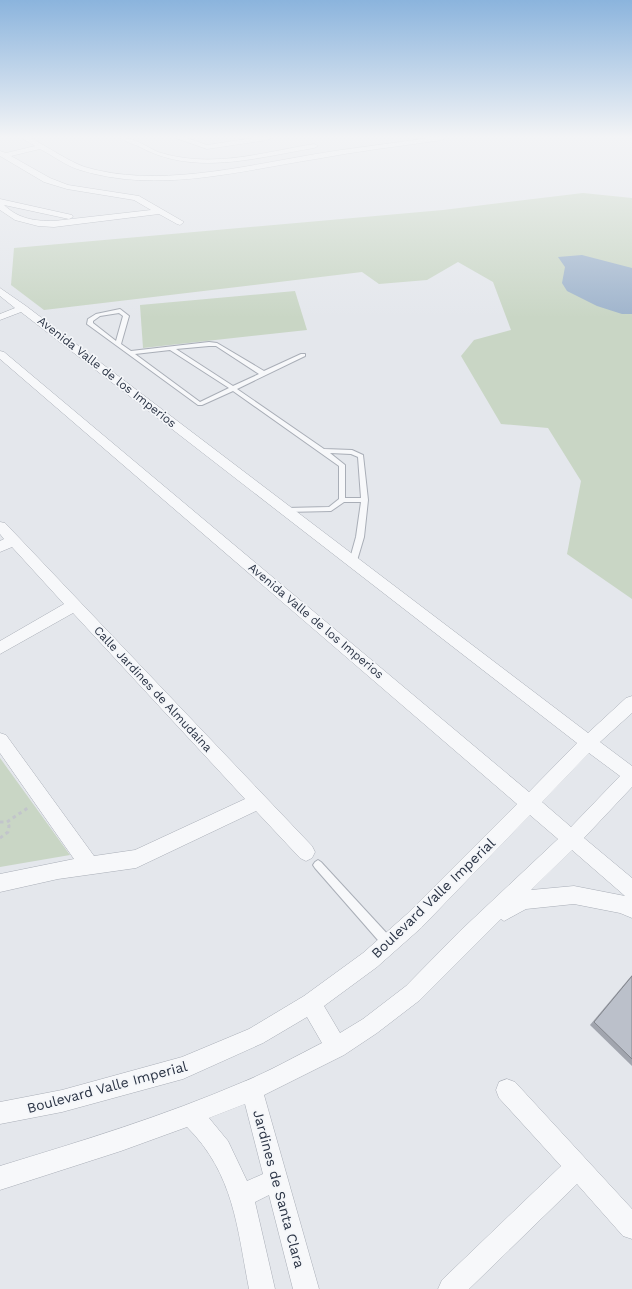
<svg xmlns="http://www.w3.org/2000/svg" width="632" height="1289" font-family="'Work Sans',sans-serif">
<rect width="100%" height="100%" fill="#e4e7ec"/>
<g fill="#c9d6c5">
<path d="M583,193L632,198V599L567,554L581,481L548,428L501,424L461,356L474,340L511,330L493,282L458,262L427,280L379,284L362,272L44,310L11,285L14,248L443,210Z"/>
<path d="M295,291L307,330L143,348L140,305Z"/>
<path d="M0,758L70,855L0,867Z"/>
</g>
<path fill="#9fb4cc" d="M582,255L632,268V314H622L597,306L567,291L562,283L565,267L558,257Z"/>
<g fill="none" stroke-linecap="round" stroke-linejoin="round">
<g stroke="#a9aeb7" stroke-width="2">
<g id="lane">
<path d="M120,309L129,316L121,344L131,351L209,342L217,343L264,371L301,354H305V356L237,389L324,449L352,450L363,455L368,500L364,537L356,564L353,565L349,562L356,537L361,502H344L331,511L286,512L283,510L286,508L329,507L339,499V466L233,391L202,405H198L87,324L88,319L96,314ZM119,313L123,316L116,341L93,323V321L100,316ZM209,346H216L259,374L233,386L176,349ZM170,350L229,388L200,402L135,354ZM330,453L351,454L358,457L361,498H345V465Z"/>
<path d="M318,860L321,862L392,939L393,943L392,947L388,948L384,947L315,868L313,865L315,862Z"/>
</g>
</g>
<g stroke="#a9aeb7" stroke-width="1">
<g id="street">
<path d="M22,138H31C46,146 70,162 85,167C155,188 240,167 310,155C349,148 389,144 428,138H446L442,140C400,146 358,151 316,159C239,171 157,194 80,170C66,166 52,155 40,149L11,156L50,178L68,185L139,196L184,222L180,225L177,224L159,214L54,227L38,226L15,220L0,210V199L72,215L73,217L69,219L4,205C19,219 34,221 54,221L151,210L134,200L67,189L44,182L0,156V151L6,153L35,146Z"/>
<path d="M121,138C136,138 145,146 158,152C165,154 172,156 179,157C224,165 270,151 314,144L318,146L314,148C255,158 193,177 138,146C132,144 126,142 121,138Z"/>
<path d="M176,138H187L207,145L253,138H271L267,140L207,149Z"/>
<path d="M0,288L26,306L588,733L626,698L632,696V713L600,742L632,766V787L584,838L632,878V918L620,913L574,904L526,909L504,921L501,919L420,1000L377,1033L344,1055L264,1095L319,1289H293L269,1195L255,1202L275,1289H249C237,1227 234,1174 187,1127L121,1151L0,1190V1166C82,1141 164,1116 243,1082C270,1071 296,1056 322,1043L307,1017L263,1043L183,1079L62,1112L0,1124V1102L62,1090L182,1057L249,1029L304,996L363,953L407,914L517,804L0,359V351L4,352L529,792L577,743L21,312L0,320V314L15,308L0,296ZM589,753L620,776L571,827L542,802ZM530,815L558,839L459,932L406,986L363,1019L340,1033L324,1006L377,967L421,928ZM572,850L625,896L574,886L531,890ZM245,1104L263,1174L247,1181L228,1141L209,1118Z"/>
<path d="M0,522L5,523L312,846L315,852L312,858L306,861L300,858L256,811L136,868L58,879L0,892V874L74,859L0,753V733L6,735L94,856L135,850L245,799L73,613L0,654V641L64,604L12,547L0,552V541L4,539L0,534Z"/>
<path d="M507,1079L515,1082L632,1209V1239L623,1236L577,1184L469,1289H438L442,1280L561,1166L499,1098L496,1090L499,1082Z"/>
</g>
</g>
<g stroke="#c2c5cb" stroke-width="3" stroke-dasharray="3.5 3.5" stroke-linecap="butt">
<path d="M0,822H7L29,807"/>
<path d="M0,838L8,832L9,826L7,822"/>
</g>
<use href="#lane" fill="#f7f8fa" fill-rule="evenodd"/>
<use href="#street" fill="#f7f8fa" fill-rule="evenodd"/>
</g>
<path fill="#a1a5ae" d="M632,975V1066L590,1025Z"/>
<path fill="#bbc0ca" stroke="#83868d" d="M632,976V1059L594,1022Z"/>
<linearGradient id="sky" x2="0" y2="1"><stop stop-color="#8bb4dd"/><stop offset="0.43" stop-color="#f3f4f6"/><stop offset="1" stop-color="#f3f4f6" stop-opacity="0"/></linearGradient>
<rect width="632" height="318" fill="url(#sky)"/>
<g text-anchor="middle" stroke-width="3.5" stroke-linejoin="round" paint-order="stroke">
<g font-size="12" fill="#2b3445" stroke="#f4f6f9">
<text transform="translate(107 372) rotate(38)" y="4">Avenida Valle de los Imperios</text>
<text transform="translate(316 621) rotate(40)" y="4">Avenida Valle de los Imperios</text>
<text transform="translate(153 689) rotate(47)" y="4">Calle Jardines de Almudaina</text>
</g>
<g font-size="14" fill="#2b3445" stroke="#f4f6f9">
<text transform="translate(433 898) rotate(-44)" y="5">Boulevard Valle Imperial</text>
<text transform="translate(107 1087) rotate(-15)" y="5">Boulevard Valle Imperial</text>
<text transform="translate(279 1189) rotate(75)" y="5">Jardines de Santa Clara</text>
</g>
</g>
</svg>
